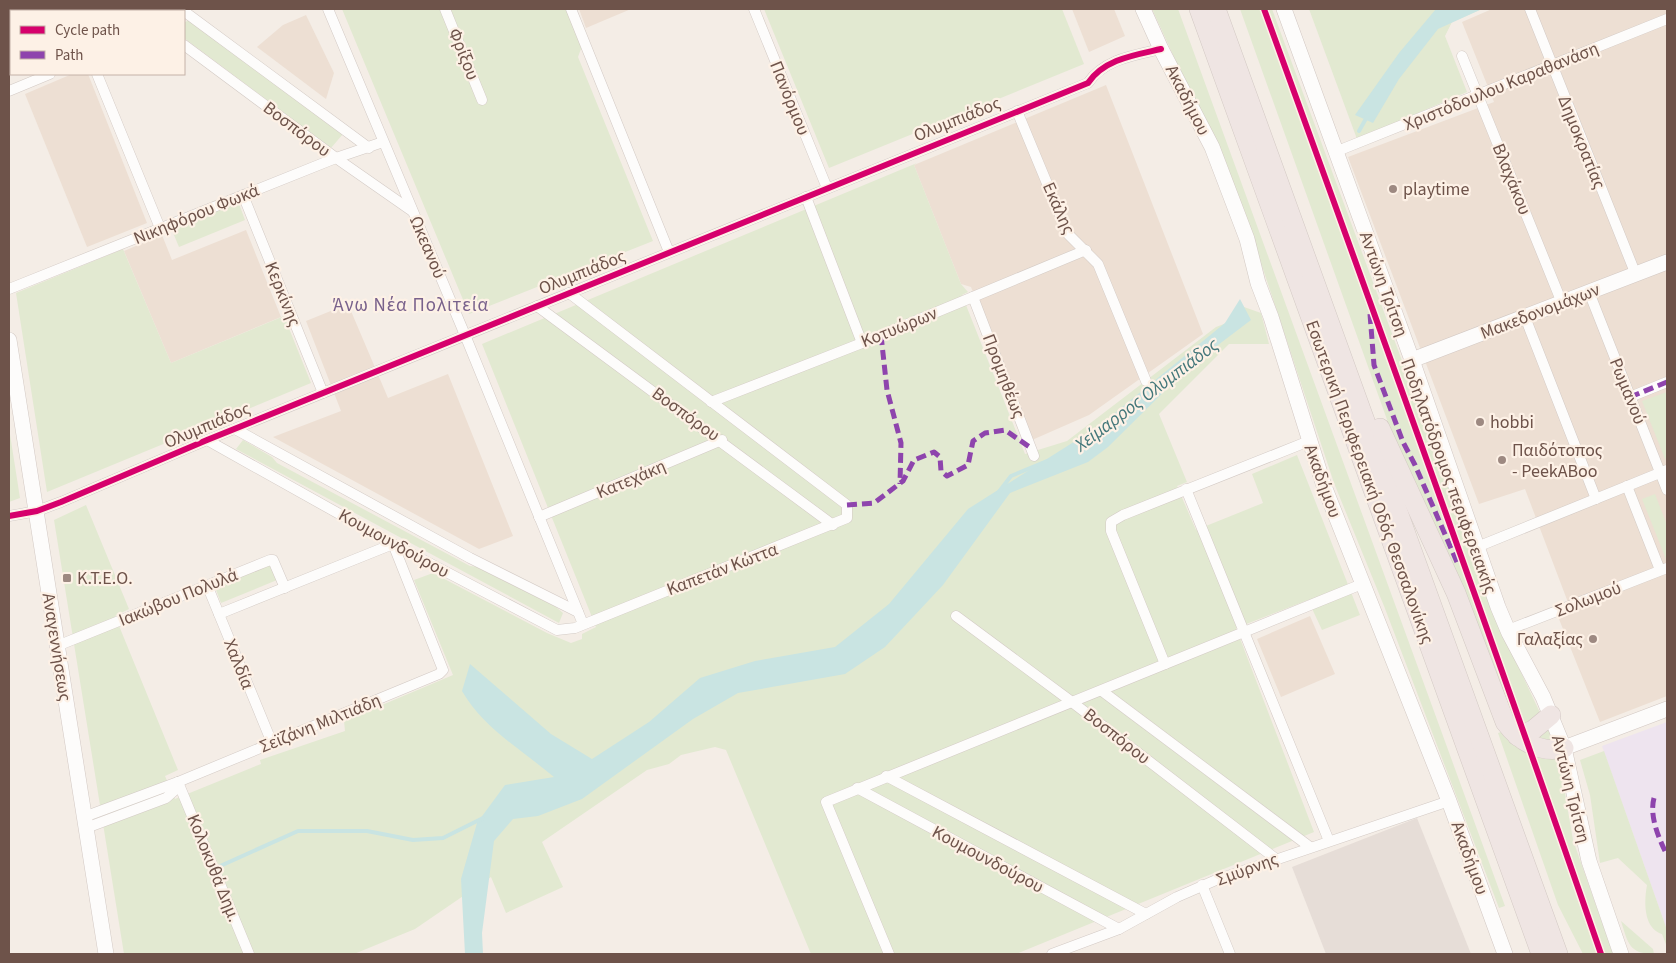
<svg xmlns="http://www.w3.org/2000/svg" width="1676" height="963" font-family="'Source Sans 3',sans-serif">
<rect width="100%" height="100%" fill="#f4ede6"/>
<g fill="#eddfd3">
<path d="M579,9H631L586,28Z"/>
<path d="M1072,9H1114L1125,36L1089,52Z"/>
<path d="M1492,9H1667V696L1600,722L1559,619L1572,613L1525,489L1479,504L1348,157L1494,102L1462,22Z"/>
<path d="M306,15L334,73L326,99L257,47L283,25Z"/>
<path d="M72,74H88L147,223L87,247L25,94Z"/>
<path d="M1106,85L1203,334L1089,415L1032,440L971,287L961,284L914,165Z"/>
<path d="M246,230L281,317L171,363L124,251L162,235L172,260Z"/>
<path d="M348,304L388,398L448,374L513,536L479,549L273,437L341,411L306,321Z"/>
<path d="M1310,616L1335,674L1281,697L1257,639Z"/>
</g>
<path fill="#e6ddd7" d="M1417,818L1471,954H1326L1292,867Z"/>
<path fill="#eee4ef" d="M1667,722V930L1602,746Z"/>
<g fill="#e2e9d1">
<path d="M342,9H567L582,46L578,57L653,241L469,314Z"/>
<path d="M764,9H1062L1084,64L829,168Z"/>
<path d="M1152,9H1178L1505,906L1499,908L1384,606L1334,483L1263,269L1225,168Z"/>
<path d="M1240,9H1272L1503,634L1551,736L1563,782L1573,840L1613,954H1583L1558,905L1498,733L1517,727L1390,428Z"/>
<path d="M1309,9H1482L1452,22L1445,36L1467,92L1357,139Z"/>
<path d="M190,19L343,134L331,148L184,38V23Z"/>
<path d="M917,163L914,165L961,284L968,292L962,295L1025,454L1067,441L1216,327L1224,324L1244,307L1261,313L1269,344H1229L1159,414L1187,482L1177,486L1196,530L1263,503L1252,474L1297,455L1360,615L1322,630L1308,600L1236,628L1314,832L1016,954H811L726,750L715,747L681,755L669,764L647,770L542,842L563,887L506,913L491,877L415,929L354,954H124L54,520L86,505L129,609L115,616L178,770L165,776L175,799L261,764L260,760L345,731L344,721L453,675L414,580L433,573L547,633L571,643L582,639V634L596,627L482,344Z"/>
<path d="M238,201L245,220L179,247L171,228Z"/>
<path d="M123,249L171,363L284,316L311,383L47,492L16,293Z"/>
<path d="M1667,392V458L1665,459L1642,401Z"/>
<path d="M9,428L20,498L9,502Z"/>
<path d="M243,440L272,457L277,463L470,566L479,567L556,607L563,613L559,623L236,449Z"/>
<path d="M1655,494L1667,525L1666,559L1642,499Z"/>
<path d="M270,565L277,580L221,603L215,587Z"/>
<path d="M1604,751L1667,930V947L1662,934C1643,928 1644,901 1647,885L1618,858L1600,863L1590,795L1580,760Z"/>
<path d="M1621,921L1653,949L1654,954C1629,954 1628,943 1621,921Z"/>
</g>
<g fill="#c9e4e2">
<path d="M1436,9H1482L1438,29L1399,79L1373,123L1355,115L1399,53Z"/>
<path d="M1240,299L1251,320L1189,367L1108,447L1088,462L1010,493L943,585L885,647L845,674L738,693L693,719L582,799L538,816L513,819L494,841L482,933L483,954H465L461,879L477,823L505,785L554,777C522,750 483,728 462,691L470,664L551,734L592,759L649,722L700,678L755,661L835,647L889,604L968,509L1099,426L1225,323Z"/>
</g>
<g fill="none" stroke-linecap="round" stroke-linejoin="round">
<g stroke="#c9e4e2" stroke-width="4">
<path d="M1359,131L1368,115"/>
<path d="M998,493L1011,476L1047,461"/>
<path d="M218,867L298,831H367L413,840L443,838L483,818"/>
</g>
<g stroke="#d3cac5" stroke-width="11">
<g id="street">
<path d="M328,9L465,335L583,624"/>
<path d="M445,9L482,100"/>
<path d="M571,9L669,252"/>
<path d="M754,9L827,188"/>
<path d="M1530,9L1636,275"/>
<path d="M185,12L369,148"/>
<path d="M184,45L336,158L412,211"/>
<path d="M1462,56L1562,303"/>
<path d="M97,74L160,228"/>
<path d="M9,91L50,74"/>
<path d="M1017,111L1068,234L1098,264L1146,381"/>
<path d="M1335,152L1667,19"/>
<path d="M243,195L323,393"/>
<path d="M806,197L862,343"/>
<path d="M9,289L336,158L383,142"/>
<path d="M1589,292L1667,490"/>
<path d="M973,297L1034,456"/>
<path d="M537,306L833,525"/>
<path d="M1525,317L1596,499"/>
<path d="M1630,397L1667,382"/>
<path d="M711,402L862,343L1086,250"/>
<path d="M235,429L470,558L578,612"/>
<path d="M207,440L393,544L557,630L575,628L847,518V505L569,293"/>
<path d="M1627,486L1660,570"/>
<path d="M1186,489L1329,841"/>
<path d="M9,516L37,511L61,502L207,440L1088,83C1104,59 1135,55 1161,49"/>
<path d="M539,517L722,440"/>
<path d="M1477,547L1667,470"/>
<path d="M207,585L272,743"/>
<path d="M956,616L1072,702L1276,859"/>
<path d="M1508,630L1667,568"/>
<path d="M57,646L270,560H273L285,588"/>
<path d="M1165,664L1111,531V522L1123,515L1309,441"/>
<path d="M1102,691L1310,847"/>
<path d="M886,776L1146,914"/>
<path d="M178,782L249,954"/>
<path d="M857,788L1119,929"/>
<path d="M84,817L178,782L439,674L443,670L393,544L219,614"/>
<path d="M86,828L166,798L175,790L178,782"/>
<path d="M1202,885L1230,954"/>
<path d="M889,954L826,802L1362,584"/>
<path d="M1052,954L1119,929L1177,897L1216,880L1449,801"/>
</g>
</g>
<g stroke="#d2c8c3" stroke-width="16">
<g id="secondary">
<path d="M1143,9L1161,49L1212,147L1247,239L1258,283L1271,317L1324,486L1449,801L1505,954"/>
<path d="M1284,9L1412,360L1498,607L1509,633L1543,697L1564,748L1589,861L1621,954"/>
<path d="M9,340L106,954"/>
<path d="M1412,360L1667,262"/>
<path d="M1564,748L1667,709"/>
</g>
</g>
<g stroke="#d3c9c4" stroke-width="20">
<g id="highway">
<path d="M1199,9L1541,954"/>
<path d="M1216,9L1558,954"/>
<path d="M1380,428L1456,593L1505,722C1519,741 1540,754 1564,748"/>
<path d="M1517,736L1533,730L1551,715"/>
</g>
</g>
<use href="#street" stroke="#fdfcfb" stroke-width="10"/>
<use href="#secondary" stroke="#fdfcfb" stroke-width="15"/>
<use href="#highway" stroke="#efe5e3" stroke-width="19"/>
<g stroke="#8e44ad" stroke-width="5" stroke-dasharray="10 5" stroke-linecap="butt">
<path d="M1370,314L1374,365L1403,442L1415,465L1457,562"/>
<path d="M881,335L887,390L901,443L900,484"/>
<path d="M1630,397L1667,382"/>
<path d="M847,505L874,503L903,481L914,460L934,452L940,457L941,471L947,476L968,465L973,441L985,433L1005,430L1031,448"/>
<path d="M1654,798C1649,816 1659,839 1667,855"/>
</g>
<g stroke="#fdf1e6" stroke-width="9">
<g id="cycleway">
<path d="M1264,9C1378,323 1492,638 1601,954"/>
<path d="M9,516L37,511L61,502L207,440L1088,83C1104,59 1135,55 1161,49"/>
</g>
</g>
<use href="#cycleway" stroke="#d6006c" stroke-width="6"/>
</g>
<g fill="#9d8981" stroke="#fdf1e6" stroke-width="2">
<circle cx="1393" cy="189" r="5"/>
<circle cx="1480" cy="422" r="5"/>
<circle cx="1502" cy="460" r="5"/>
<rect x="62" y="573" width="10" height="10" rx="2.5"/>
<circle cx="1593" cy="639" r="5"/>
</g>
<g text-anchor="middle" stroke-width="4.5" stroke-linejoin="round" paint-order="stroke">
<g font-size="18" fill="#6e534a" stroke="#fdf1e6">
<text transform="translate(464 54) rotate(68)" y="6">Φρίξου</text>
<text transform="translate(1501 86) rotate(-22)" y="6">Χριστόδουλου Καραθανάση</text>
<text transform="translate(790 98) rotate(68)" y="6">Πανόρμου</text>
<text transform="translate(1188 100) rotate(63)" y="6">Ακαδήμου</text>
<text transform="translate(957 119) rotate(-22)" y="6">Ολυμπιάδος</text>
<text transform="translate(297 129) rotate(37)" y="6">Βοσπόρου</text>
<text transform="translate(1582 142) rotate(68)" y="6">Δημοκρατίας</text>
<text transform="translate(1512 179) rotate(68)" y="6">Βλαχάκου</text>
<text transform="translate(1059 208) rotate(66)" y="6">Εκάλης</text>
<text transform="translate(196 214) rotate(-22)" y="6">Νικηφόρου Φωκά</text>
<text transform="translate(428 247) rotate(67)" y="6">Ωκεανού</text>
<text transform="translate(582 272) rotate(-22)" y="6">Ολυμπιάδος</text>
<text transform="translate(1384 284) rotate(70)" y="6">Αντώνη Τρίτση</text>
<text transform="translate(283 294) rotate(68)" y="6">Κερκίνης</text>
<text transform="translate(1540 311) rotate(-21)" y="6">Μακεδονομάχων</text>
<text transform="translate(899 327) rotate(-22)" y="6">Κοτυώρων</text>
<text transform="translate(1004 376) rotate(69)" y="6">Προμηθέως</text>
<text transform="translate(1628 391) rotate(68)" y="6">Ρωμανού</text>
<text transform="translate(686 414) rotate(36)" y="6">Βοσπόρου</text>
<text transform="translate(207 425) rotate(-23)" y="6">Ολυμπιάδος</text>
<text transform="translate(1449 476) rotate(70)" y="6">Ποδηλατόδρομος περιφερειακής</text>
<text transform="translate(631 479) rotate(-23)" y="6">Κατεχάκη</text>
<text transform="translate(1323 481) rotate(70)" y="6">Ακαδήμου</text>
<text transform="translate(1370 482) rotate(70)" y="6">Εσωτερική Περιφερειακή Οδός Θεσσαλονίκης</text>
<text transform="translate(394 543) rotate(29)" y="6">Κουμουνδούρου</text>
<text transform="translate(722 569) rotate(-21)" y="6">Καπετάν Κώττα</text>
<text transform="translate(178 597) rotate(-22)" y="6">Ιακώβου Πολυλά</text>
<text transform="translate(1588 599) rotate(-21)" y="6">Σολωμού</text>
<text transform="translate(57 647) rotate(81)" y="6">Αναγεννήσεως</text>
<text transform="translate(239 664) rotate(68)" y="6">Χαλδία</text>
<text transform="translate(320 723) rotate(-22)" y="6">Σεϊζάνη Μιλτιάδη</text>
<text transform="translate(1117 736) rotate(38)" y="6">Βοσπόρου</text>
<text transform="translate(1571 789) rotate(76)" y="6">Αντώνη Τρίτση</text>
<text transform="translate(1470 858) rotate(70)" y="6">Ακαδήμου</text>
<text transform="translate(988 859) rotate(28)" y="6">Κουμουνδούρου</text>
<text transform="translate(214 868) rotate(68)" y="6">Κολοκυθά Δημ.</text>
<text transform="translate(1247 869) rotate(-20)" y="6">Σμύρνης</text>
</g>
<g font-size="18" fill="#6e534a" stroke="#fdf1e6" text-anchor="start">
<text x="1403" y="195">playtime</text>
<text x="1490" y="428">hobbi</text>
<text x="1512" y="456">Παιδότοπος<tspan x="1512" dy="21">- PeekABoo</tspan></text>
<text x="77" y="584">K.T.E.O.</text>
<text x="1583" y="645" text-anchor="end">Γαλαξίας</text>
</g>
<g font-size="19" letter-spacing="1" fill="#79628c" stroke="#fdf1e6">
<text x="411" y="311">Άνω Νέα Πολιτεία</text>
</g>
<g font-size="19" font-style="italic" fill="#43777a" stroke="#fdf1e6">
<text transform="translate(1146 394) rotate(-37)" y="7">Χείμαρρος Ολυμπιάδος</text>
</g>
</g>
<rect width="1676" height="963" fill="none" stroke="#6e534a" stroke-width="20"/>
<rect x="10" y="10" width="175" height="65" fill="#fdf1e6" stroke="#c4b2a8"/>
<rect x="20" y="26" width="25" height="8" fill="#d6006c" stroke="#c4b2a8"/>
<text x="55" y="35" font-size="15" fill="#6e534a">Cycle path</text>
<rect x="20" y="51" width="25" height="8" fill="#8e44ad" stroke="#c4b2a8"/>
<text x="55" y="60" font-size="15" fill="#6e534a">Path</text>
</svg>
